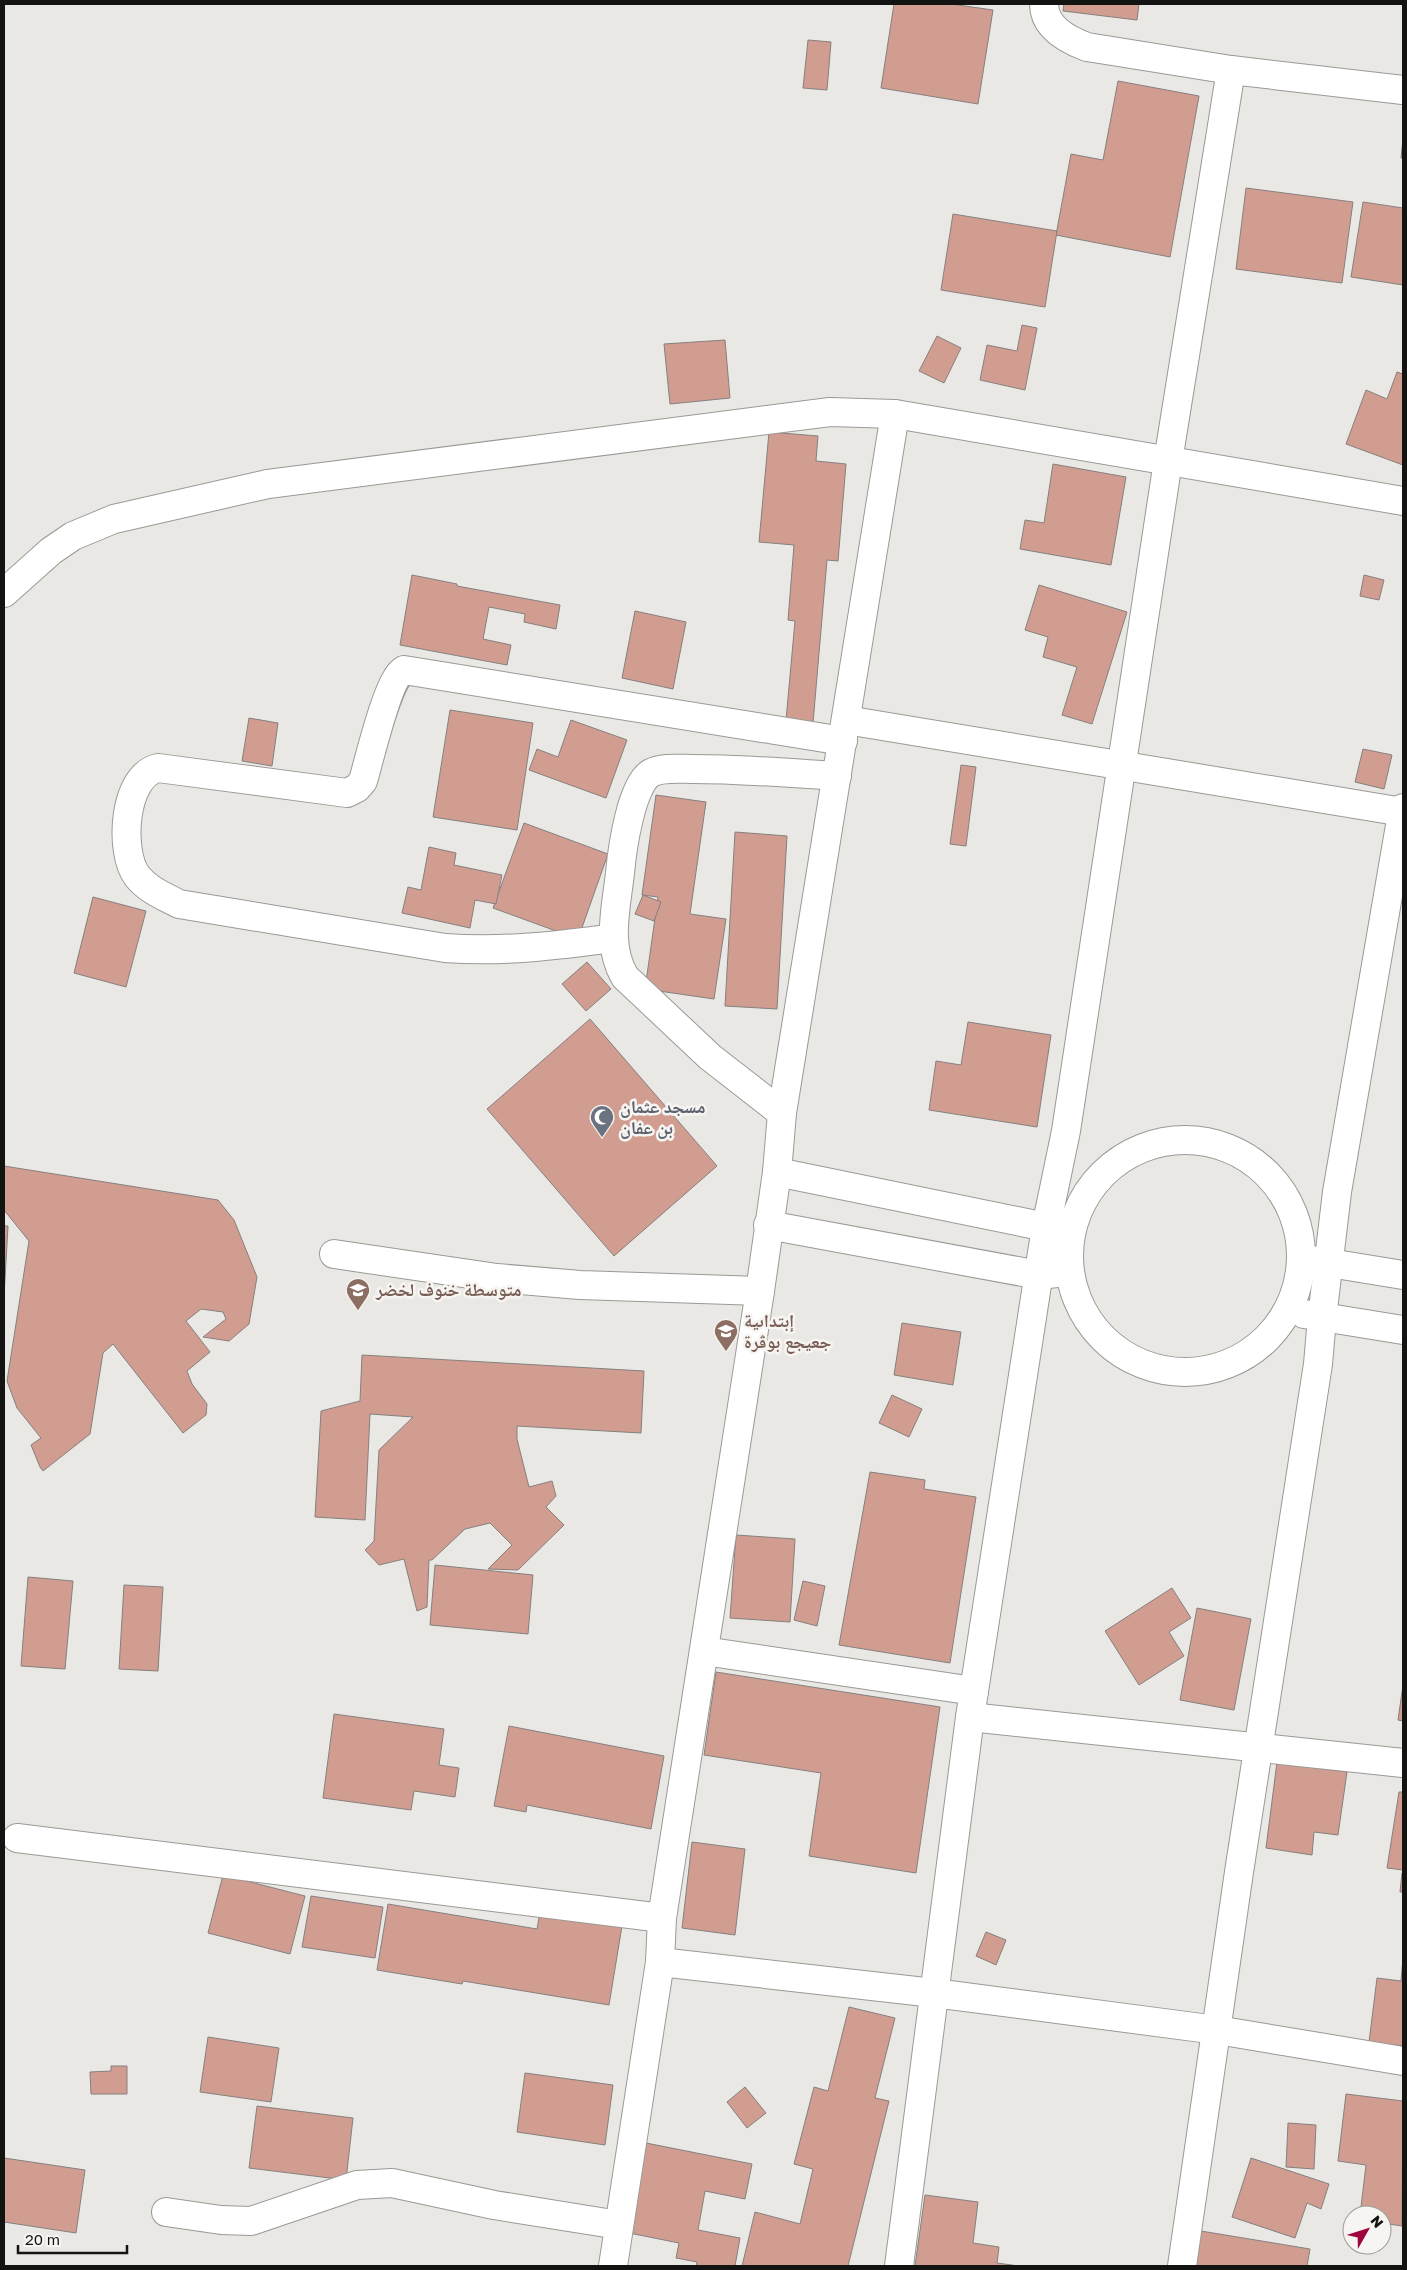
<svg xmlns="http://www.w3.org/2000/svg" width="1407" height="2270" font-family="'Golos Text','Noto Naskh Arabic',sans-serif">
<rect width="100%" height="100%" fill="#eae8e5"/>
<g fill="#d19d91" stroke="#84807f">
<path d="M894,4H951L993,10L978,104L881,88Z"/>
<path d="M1064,4H1139L1137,20L1063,11Z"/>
<path d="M808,40L831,42L827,90L803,88Z"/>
<path d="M1118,81L1199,96L1170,257L1056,235L1071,154L1103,160Z"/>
<path d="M1403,138V158H1401Z"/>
<path d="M1246,188L1353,202L1342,283L1236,269Z"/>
<path d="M1363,202L1403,208V285L1351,277Z"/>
<path d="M953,214L1057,231L1045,307L941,290Z"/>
<path d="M1022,325L1037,328L1025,390L980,380L987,345L1017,351Z"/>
<path d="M937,336L961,348L944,383L919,371Z"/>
<path d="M725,340L730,398L670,404L664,344Z"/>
<path d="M1397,372L1403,374V465L1346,444L1366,390L1387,399Z"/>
<path d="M769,432L818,436L816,461L846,464L838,561L827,560L813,723L786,720L795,621L788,620L794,545L759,542Z"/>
<path d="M1053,464L1126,477L1111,565L1020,549L1025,520L1044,523Z"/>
<path d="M412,575L457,584V586L560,605L556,629L524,622L525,614L489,607L483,639L511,645L507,665L400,645Z"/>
<path d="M1364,575L1384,580L1379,600L1360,596Z"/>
<path d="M1039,585L1127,612L1092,724L1062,715L1077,667L1043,657L1048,637L1025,630Z"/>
<path d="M635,611L686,622L673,689L622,678Z"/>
<path d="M450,710L533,723L517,830L433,817Z"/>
<path d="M249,718L278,723L272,766L242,761Z"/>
<path d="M571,720L627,740L606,798L529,770L537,749L558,757Z"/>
<path d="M1363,749L1392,755L1384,789L1355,782Z"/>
<path d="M961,765L976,767L966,846L950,844Z"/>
<path d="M656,795L706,802L690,914L726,919L714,999L645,989L658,897L642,895Z"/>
<path d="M524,823L608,854L578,939L493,908Z"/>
<path d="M735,832L787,836L777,1009L725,1006Z"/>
<path d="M429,847L456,853L454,865L502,875L496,904L475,900L470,928L402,913L408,887L421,890Z"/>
<path d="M643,895L661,902L654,921L635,914Z"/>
<path d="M93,897L146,911L126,987L74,973Z"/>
<path d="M587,962L611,989L586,1011L562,984Z"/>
<path d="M590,1019L717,1166L614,1256L487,1109Z"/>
<path d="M968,1022L1051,1035L1037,1127L929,1110L936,1061L961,1065Z"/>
<path d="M4,1166L218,1200L234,1220L257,1277L249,1324L229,1341L203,1337L226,1319L223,1312L201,1309L186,1321L210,1352L187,1371L192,1384L207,1404L206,1415L183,1433L113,1344L103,1353L90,1434L43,1471L40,1467L31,1445L41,1438L17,1408L7,1381L29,1241L4,1210Z"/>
<path d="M4,1226H8L4,1297Z"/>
<path d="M902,1323L961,1332L953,1385L894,1375Z"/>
<path d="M362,1355L644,1371L641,1433L517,1426V1439L529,1487L552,1481L556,1496L546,1507L564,1525L518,1570L488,1569L512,1545L490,1523L465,1529L432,1560H429L427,1607L417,1611L404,1559L379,1565L365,1550L374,1541L379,1450L413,1417L370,1414L365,1520L315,1517L321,1411L360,1401Z"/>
<path d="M892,1395L922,1409L909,1437L879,1423Z"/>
<path d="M870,1472L925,1480L924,1489L976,1497L950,1663L839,1645Z"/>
<path d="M736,1535L795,1539L790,1622L730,1618Z"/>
<path d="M435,1565L533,1575L528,1634L430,1625Z"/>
<path d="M28,1577L73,1581L65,1669L21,1666Z"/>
<path d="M803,1581L825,1586L817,1626L794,1620Z"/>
<path d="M124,1585L163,1587L158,1671L119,1669Z"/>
<path d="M1172,1588L1191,1618L1169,1632L1184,1656L1139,1685L1105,1631Z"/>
<path d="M1197,1608L1251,1619L1234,1710L1180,1700Z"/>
<path d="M716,1672L940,1707L916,1873L809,1856L821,1773L704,1755Z"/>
<path d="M1403,1685V1721L1398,1720Z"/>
<path d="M334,1714L444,1729L439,1765L459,1768L455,1797L414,1791L411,1810L323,1798Z"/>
<path d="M509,1726L664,1756L651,1829L527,1805L526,1812L494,1806Z"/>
<path d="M1277,1762L1347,1772L1338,1835L1314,1832L1312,1855L1266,1848Z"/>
<path d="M1399,1792H1403V1870L1387,1868Z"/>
<path d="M692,1842L745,1849L735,1935L682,1928Z"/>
<path d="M1402,1873H1403V1892H1400Z"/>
<path d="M223,1875L305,1896L290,1954L208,1933Z"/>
<path d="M311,1896L383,1907L375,1958L302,1947Z"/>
<path d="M388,1904L537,1929L541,1906L623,1920L609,2005L463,1981L462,1984L377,1970Z"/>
<path d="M986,1932L1006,1940L996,1965L976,1956Z"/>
<path d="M1403,1958V2046L1369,2042L1377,1978L1401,1981Z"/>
<path d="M849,2007L895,2018L875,2098L889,2101L848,2266H742L755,2212L800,2224L813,2169L794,2164L814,2087L828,2091Z"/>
<path d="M208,2037L279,2048L271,2102L200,2092Z"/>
<path d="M111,2066H127V2094H91L90,2072L111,2071Z"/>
<path d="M525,2073L613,2085L605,2145L517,2132Z"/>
<path d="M745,2087L766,2113L747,2128L727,2102Z"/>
<path d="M1346,2094L1403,2101L1402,2226L1382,2223V2215H1360L1366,2165L1338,2161Z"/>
<path d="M257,2106L353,2118L346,2180L249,2168Z"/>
<path d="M1288,2123L1316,2125L1314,2169L1286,2167Z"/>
<path d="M646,2143L752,2164L745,2199L705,2191L698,2230L740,2238L735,2266H696L697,2262L676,2258L679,2243L629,2233Z"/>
<path d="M4,2158L85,2170L76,2233L4,2222Z"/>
<path d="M1251,2158L1329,2184L1321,2209L1307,2203L1295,2238L1232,2217Z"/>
<path d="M925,2195L978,2202L973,2243L999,2247L997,2263L1019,2266H915Z"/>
<path d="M1201,2231L1310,2249L1307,2266H1195Z"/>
</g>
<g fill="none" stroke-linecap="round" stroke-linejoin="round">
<g stroke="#9b9996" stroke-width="30">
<g id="minor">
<path d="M1044,4C1044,27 1068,40 1087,47L1231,70"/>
<path d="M4,593L51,551L73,536L114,519L268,484L830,412L895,414L1403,501"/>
<path d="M846,720L1403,812"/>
<path d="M613,938C556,946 502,952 445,948L179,904C164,896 148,890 137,876C119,852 123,776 158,768L347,793L357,788L363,781C369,761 388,678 404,670L843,741"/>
<path d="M782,1113L710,1057L625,977C606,945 616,909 620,873C622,851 631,784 651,773C662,767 680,769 692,769C741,769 789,773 837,776"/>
<circle cx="1185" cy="1256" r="116"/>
<path d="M777,1172L1046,1227L1063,1226"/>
<path d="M768,1225L1039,1275L1057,1273"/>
<path d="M334,1254L497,1278L580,1285L760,1291"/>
<path d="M1311,1260L1403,1275"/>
<path d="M1304,1314L1403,1330"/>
<path d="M704,1651L974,1691"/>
<path d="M970,1717L1403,1763"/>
<path d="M17,1838L662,1918"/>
<path d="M660,1962L662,1918L760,1291L777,1172L782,1113L895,414"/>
<path d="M166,2212L221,2220L251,2221L357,2185L392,2183L494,2205L619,2225"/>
<path d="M613,2266L660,1962L934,1993L1217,2030L1403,2061"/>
<path d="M899,2266L970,1717L1046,1227L1066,1131L1168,461L1231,70L1403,90"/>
<path d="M1182,2266L1239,1872L1318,1364L1322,1318L1337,1192L1403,808"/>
</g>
</g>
<use href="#minor" stroke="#fff" stroke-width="28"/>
</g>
<defs>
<g id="mosque-pin" transform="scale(1.25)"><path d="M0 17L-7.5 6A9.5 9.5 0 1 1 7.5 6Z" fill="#6b7280" stroke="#f7f5f2"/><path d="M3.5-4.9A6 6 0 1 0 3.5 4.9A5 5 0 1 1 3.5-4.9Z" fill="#fff"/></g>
<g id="school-pin" transform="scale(1.25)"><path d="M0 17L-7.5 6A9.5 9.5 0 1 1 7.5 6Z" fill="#8d6e63" stroke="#f7f5f2"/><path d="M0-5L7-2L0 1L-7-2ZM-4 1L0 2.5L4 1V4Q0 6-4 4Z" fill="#fff"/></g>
</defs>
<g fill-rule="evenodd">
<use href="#mosque-pin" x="602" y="1117"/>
<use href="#school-pin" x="358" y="1290"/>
<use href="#school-pin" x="726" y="1331"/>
</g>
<g text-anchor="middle" stroke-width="5" stroke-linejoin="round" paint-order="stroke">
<g font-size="18" font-weight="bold" fill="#5b616d" stroke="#f7f5f2" text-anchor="start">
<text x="620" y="1113">مسجد عثمان<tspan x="620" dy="21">بن عفان</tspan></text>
</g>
<g font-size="18" font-weight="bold" fill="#785e54" stroke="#f7f5f2" text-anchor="start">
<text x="376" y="1296">متوسطة خنوف لخضر</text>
<text x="744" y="1327">إبتداىية<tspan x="744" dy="21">جعيجع بوڨرة</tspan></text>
</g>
</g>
<rect width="1407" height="2270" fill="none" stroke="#131312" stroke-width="10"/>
<g transform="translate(1367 2230) rotate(51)"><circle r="24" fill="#f7f5f2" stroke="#9c9b98"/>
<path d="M0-4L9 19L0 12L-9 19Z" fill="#a1033e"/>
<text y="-8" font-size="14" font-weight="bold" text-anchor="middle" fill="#131312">N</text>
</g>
<path d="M18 2245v8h109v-8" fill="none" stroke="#131312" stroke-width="2.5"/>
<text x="25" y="2245" font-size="15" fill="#131312" stroke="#f7f5f2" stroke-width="4" paint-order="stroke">20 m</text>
</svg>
